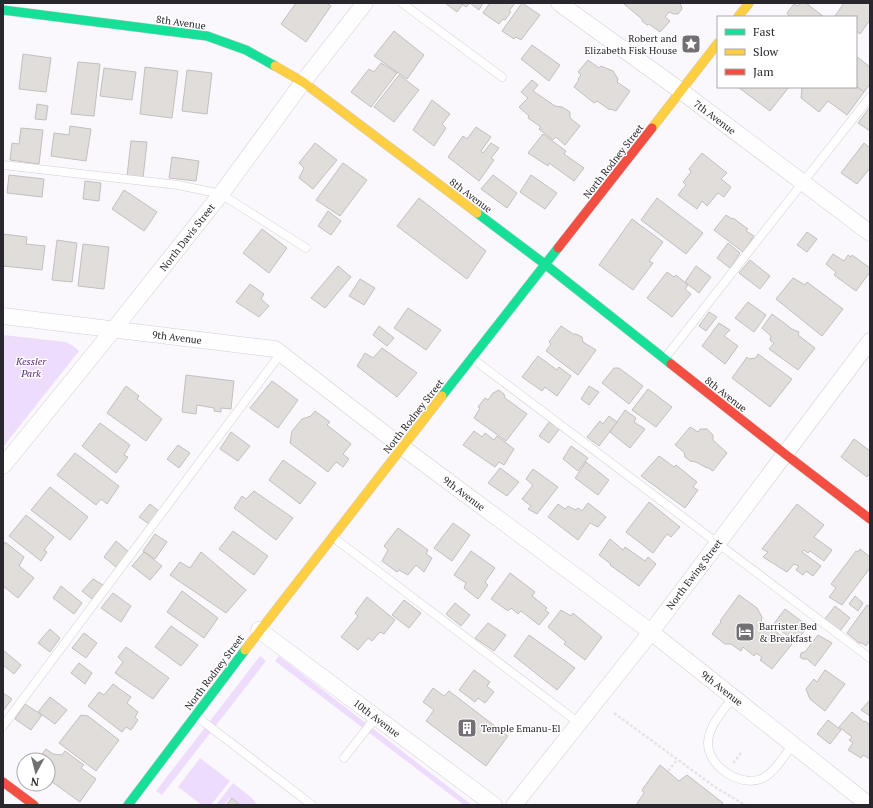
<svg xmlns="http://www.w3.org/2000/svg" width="873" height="808" font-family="'PT Serif',serif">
<rect width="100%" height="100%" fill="#faf8fc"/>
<g fill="#eedcfd">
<path d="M3,335L66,342L73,346L79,351L3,447Z"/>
<path d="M260,656L266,661L162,795L156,791Z"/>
<path d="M279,656L472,805H464L275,661Z"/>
<path d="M200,758L230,781L211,805H202L178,787Z"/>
<path d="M233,783L252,798L257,805H241L230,798L224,805H216Z"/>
</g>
<g fill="#e0dddb" stroke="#c2c0be">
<path d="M296,3H326L331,6L306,42L281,24Z"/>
<path d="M445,3H461L463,4L457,12Z"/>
<path d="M461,3H483L479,10L470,3L466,7Z"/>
<path d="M490,3H515L509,11L511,12L505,20L503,19L499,24L483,13Z"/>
<path d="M522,3L540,15L521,40L516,37L514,39L502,31Z"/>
<path d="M625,3H678L681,5L682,9L678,14H674L669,12L665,17L670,21L660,32L649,24L647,25L642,21V19L624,4Z"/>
<path d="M800,3H806L824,17H790L787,13L794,4L798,6Z"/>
<path d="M844,3H870V20L860,34L856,31V17H837L835,16Z"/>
<path d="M394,31L424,55L407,79L374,56Z"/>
<path d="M532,45L560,65L549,81L521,59Z"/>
<path d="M23,54L51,58L46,92L19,89Z"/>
<path d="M856,56L870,67V84L864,92L856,86Z"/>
<path d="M588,60L599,68L601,66L613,71L618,79L617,82L630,91L616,111L611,109L610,110L597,101L594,103L574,87L579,80L578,79L581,75L578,72Z"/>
<path d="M78,62L100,64L94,116L71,114Z"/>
<path d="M381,63L397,73L371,107L351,92L369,69L374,72Z"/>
<path d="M145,67L178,71L172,118L140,114Z"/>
<path d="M104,68L136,72L132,100L100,96Z"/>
<path d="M187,70L212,73L207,114L182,111Z"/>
<path d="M399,75L419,90L394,122L374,107Z"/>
<path d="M532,80L538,85L533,91L555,106L562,107L570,112V118L580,126L565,145L556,137L553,140L539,129L541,127L528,118L529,116L519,107L528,98L521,92Z"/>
<path d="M856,86L864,92L847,115L828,101L819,112L801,98L802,88L799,87Z"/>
<path d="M738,87H789L770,111Z"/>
<path d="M432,100L450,114L442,124L446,128L434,146L413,130Z"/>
<path d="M37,104L48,106L46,120L35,119Z"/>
<path d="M870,107V131L858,123Z"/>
<path d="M70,126L91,129L86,161L51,156L54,133L69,135Z"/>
<path d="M476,127L491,137L481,151L483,153L491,143L499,148L491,158L494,160L479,181L448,157L463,136L467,139Z"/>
<path d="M21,128L43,130L39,164L10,160L12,143L19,144Z"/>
<path d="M543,134L566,151L564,154L584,168L574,181L549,163L548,166L528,153Z"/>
<path d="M131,141L147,142L143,178L127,176Z"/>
<path d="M315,143L337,160L313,189L299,178L304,168L299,163Z"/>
<path d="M864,143L870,148V168L857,184L841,173Z"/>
<path d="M702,153L727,173L721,179L731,187L724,197L718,193L707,206L702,201L697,209L678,195L686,185L683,182L691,172L689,169Z"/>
<path d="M172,157L199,161L196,181L169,178Z"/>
<path d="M343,163L367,180L340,216L316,200Z"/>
<path d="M9,175L44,179L42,197L7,193Z"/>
<path d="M493,175L517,193L507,208L481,189Z"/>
<path d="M531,175L557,193L545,209L520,192Z"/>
<path d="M85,181L101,183L99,201L83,199Z"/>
<path d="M124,190L157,212L144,231L112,209Z"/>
<path d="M419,198L486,251L467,279L397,226Z"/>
<path d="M657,198L703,233L686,254L641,220Z"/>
<path d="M328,211L341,221L331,235L318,226Z"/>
<path d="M726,215L732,219L733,218L748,229L746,231L754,236L743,252L714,230Z"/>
<path d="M632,219L663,242L649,261L653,263L633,290L599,265Z"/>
<path d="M262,229L287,248L269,273L243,253Z"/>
<path d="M807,232L817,239L807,252L797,245Z"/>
<path d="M3,234L27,237L26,244L45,246L42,270L3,266Z"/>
<path d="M57,240L77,243L72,282L52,280Z"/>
<path d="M728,243L740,253L730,268L717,258Z"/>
<path d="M83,244L109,247L104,289L78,286Z"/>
<path d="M833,254L844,261L848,255L851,257L852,255L870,268V272L856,291L834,275L836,272L826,264Z"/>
<path d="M750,260L770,276L760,289L739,273Z"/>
<path d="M338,266L351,277L325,308L311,298Z"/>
<path d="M696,266L711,277L699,293L685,282Z"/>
<path d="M667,272L674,277L676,275L688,285L685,289L691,294L672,317L647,298Z"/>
<path d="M793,278L805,285L807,282L843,309L822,336L776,299Z"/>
<path d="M360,279L375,288L364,305L349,296Z"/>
<path d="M250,284L264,294L261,299L269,306L259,317L236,302Z"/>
<path d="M748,302L766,315L754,332L735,318Z"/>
<path d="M408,308L441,330L426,350L394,328Z"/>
<path d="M709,312L717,317L706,331L699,326Z"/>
<path d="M772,314L792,329L799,332L798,335L815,348L798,370L769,349L774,343L770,340L771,336L762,328Z"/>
<path d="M719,323L730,330L724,336L738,346L725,364L702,346Z"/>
<path d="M379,326L394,338L387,346L373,335Z"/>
<path d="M561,326L573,334H576L582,337L583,342L596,350L578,375L546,351L551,344L549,342Z"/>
<path d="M382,348L417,373L397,397L357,366L365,353L373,358Z"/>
<path d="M758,354L792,379L770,407L732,378L747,357L749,359L756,358Z"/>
<path d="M538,356L557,370L559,367L571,376L557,396L545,387L542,391L522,377Z"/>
<path d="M614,368H619L643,386L629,404L602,383Z"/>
<path d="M186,375L234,381L231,409L221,408V412L214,411V408L197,405L196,414L182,412Z"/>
<path d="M272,381L298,400L278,428L250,408Z"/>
<path d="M126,386L139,396L137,399L162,419L146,441L107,413Z"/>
<path d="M589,386L599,392L589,405L581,399Z"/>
<path d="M648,389L672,407L656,427L632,410Z"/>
<path d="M499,390L504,394L505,398L527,414L506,441L474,418L480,408L478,407L485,398L488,400L493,393Z"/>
<path d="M625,410L636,418L634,422L645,429L630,448L610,432Z"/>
<path d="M315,411L330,422L327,425L351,444L343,454L349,459L343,467L336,462L328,472L290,443L292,431L302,419L311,416Z"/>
<path d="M609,416L617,422L599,446L587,437L600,421L603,424Z"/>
<path d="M549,422L560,428L549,443L539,436Z"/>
<path d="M100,423L130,445L124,455L128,457L116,473L82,446Z"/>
<path d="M690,427L698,432L700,429H707L713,435V440L727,453L713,471L707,467V468L696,462L690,461L685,457L684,452L675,445Z"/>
<path d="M474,431L482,437L485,433L494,440L497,436L514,449L504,465L499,462L495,467L463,445Z"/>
<path d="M231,432L250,446L238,461L220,449Z"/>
<path d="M854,439L870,451V473L867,477L841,457Z"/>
<path d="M178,445L190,453L179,468L167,459Z"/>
<path d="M571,446L588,458L578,471L563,459Z"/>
<path d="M75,453L119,486L107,504L101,499L96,505L57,475Z"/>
<path d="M659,456L674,467L676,465L697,482L693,487L698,490L685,508L641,476Z"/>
<path d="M283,460L316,483L300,504L269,480Z"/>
<path d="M586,462L609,480L598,495L575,478Z"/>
<path d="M500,468L519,482L507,496L488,483Z"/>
<path d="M533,469L558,487L537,514L528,509L531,506L522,499L533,485L526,479Z"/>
<path d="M50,487L88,517L70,540L31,510Z"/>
<path d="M254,491L293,518L276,540L234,508L242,496L246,499Z"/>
<path d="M649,502L680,527L671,537L667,534L653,553L626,532Z"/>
<path d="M588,503L606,517L598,527L590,523L578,540L548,517L558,504L565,509L568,506L575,510L578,508L582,511Z"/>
<path d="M150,504L160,512L149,524L139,517Z"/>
<path d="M797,504L824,525L814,537L832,550L824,561L810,551L808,553L804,550L802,552L821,566L813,576L806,571L803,575L796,570L799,566L794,564L787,572L763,557L768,552L762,549Z"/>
<path d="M26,515L54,537L44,550L47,552L41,561L9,536Z"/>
<path d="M453,523L470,535L452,561L434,548Z"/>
<path d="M398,528L428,550L426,554L432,558L424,572L416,565L408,575L399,570L397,572L382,561L388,550L384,546Z"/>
<path d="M233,531L268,556L254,575L219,549Z"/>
<path d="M155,534L167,542L155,559L143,551Z"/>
<path d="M610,539L623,550L625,547L645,561L648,557L656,564L639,586L610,565L611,564L599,555Z"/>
<path d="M116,541L129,552L116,567L104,557Z"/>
<path d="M5,542L24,557L19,566L34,578L18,598L3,586V546Z"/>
<path d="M860,549L870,557V568L842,605L829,597L836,588L831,584L856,551L858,552Z"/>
<path d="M471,551L495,568L485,582L488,585L478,599L464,588L466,583L454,575Z"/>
<path d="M144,552L162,566L150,580L132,566Z"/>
<path d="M201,552L246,590L226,613L170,575L180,562L190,568Z"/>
<path d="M510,573L535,592L532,596L547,608L545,610L549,613L539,625L521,611L518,614L511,608L508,611L491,599Z"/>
<path d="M93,579L103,585L92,599L82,591Z"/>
<path d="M61,586L82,603L74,614L53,598Z"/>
<path d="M182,591L218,618L204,638L167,612Z"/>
<path d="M113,593L131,606L121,622L101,608Z"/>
<path d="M739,595L757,608L762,617L761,623L770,630L771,628L792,644L772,669L760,660L762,657L756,653L754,656L743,647L741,651L731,644H725L712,634L721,622L720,621Z"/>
<path d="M855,596L863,603L858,611L849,604Z"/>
<path d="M367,597L395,620L384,634L380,632L372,641L368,638L358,650L341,637L358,616L355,613Z"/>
<path d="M404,600L421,613L409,628L392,615Z"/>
<path d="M455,603L470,615L461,626L446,614Z"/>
<path d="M867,605L869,606L870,605V640L866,646L862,643H859L847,633Z"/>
<path d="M835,606L850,618L840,631L825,619Z"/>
<path d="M785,609L808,626L796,642L773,625Z"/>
<path d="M561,610L571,616L573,613L602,637L585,660L564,644L566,642L548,627Z"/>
<path d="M488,623L506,635L494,651L475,638Z"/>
<path d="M171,626L198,645L181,666L155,647Z"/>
<path d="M50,629L60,638L50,652L38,643Z"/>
<path d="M84,633L97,643L86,658L72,648Z"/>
<path d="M529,635L575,668L557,690L514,656Z"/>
<path d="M818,635L832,643L815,666L807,659H803L800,657L801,653L805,652Z"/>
<path d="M126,647L169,678L153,699L115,673L123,662L118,657Z"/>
<path d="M3,650L21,665L14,674L3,665Z"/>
<path d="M79,663L92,673L85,684L71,673Z"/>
<path d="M474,670L490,682L487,686L494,692L485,703L478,698L475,702L459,690Z"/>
<path d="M825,670L845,684L825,711L810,699L806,689L814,679L817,682Z"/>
<path d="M113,684L131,697L127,703L138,712L135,717L138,720L131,730L126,727L122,732L88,706L99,692L104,695Z"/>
<path d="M433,688L444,696L449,691L508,736L486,766L426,721L434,710L423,702Z"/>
<path d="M3,693L12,699L3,711Z"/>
<path d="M50,697L67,710L55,724L38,712Z"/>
<path d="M870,700V716L861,710Z"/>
<path d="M25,704L42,715L31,730L15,719Z"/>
<path d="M852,712L864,722L865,721L870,725V759L863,755L861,758L848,750L853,743L849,740L852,737L839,727Z"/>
<path d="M81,715L88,716L119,740L96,771L59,743Z"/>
<path d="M828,720L841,730L830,744L817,734Z"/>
<path d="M46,749L53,754L62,755L65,751L84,765L81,768L96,779L80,802L48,779V760H37Z"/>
<path d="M660,765L679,781L687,775L723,803L721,805H636L644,793L642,790Z"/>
<path d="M232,798L240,805H226Z"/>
</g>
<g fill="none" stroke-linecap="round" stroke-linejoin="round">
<g stroke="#d1ced3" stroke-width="9">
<g id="lane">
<path d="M402,3L502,77"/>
<path d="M3,165L178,185L221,194L306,248"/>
<path d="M665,358L870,97"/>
<path d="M473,359L870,658"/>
<path d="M334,538L579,723"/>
<path d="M733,697C724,710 709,725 708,742C707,767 743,790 765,777C776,770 785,755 793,744"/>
<path d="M196,716L312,805"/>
<path d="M3,726L281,353"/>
<path d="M344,758L376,717"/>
</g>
</g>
<g stroke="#d1ced3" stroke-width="17">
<g id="street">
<path d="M559,3L681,91L870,233"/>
<path d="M3,316L275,349L402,447L651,632L869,805"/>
<path d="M3,466L114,329L221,194L303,82L365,3"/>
<path d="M259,630L494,805"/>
<path d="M514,805L651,632L870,341"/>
</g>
</g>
<g stroke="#d1ced3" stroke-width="10">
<g id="fast">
<path d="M3,10L207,36L246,50L275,66"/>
<path d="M477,213L546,265L671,364"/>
<path d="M442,396L558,248"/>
<path d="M128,805L245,650"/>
</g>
</g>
<g stroke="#d1ced3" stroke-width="10">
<g id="slow">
<path d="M738,17L749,3"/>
<path d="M275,66L303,82L477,213"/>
<path d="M652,128L718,43"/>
<path d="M245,650L442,396"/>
</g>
</g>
<g stroke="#d1ced3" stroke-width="10">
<g id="jam">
<path d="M558,248L652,128"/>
<path d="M671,364L785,454L870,519"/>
<path d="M3,782L34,805"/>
</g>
</g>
<g stroke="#e4e4e5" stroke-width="2.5" stroke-dasharray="3 2" stroke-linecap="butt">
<path d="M614,713L715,787L745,805"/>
<path d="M733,763L741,753"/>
<path d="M668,771L677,760"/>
</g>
<use href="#lane" stroke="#fefeff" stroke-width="8"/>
<use href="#street" stroke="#fefeff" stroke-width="16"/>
<use href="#fast" stroke="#16e098" stroke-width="9"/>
<use href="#slow" stroke="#ffcf43" stroke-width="9"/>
<use href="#jam" stroke="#f24e42" stroke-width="9"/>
</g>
<defs>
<g id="sight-square" transform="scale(1)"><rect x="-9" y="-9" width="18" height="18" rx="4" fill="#737075" stroke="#fff"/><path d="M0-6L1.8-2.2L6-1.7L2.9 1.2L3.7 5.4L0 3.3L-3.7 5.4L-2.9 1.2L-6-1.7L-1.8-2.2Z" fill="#fff"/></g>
<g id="hotel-square" transform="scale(1)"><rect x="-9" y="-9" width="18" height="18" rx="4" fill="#737075" stroke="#fff"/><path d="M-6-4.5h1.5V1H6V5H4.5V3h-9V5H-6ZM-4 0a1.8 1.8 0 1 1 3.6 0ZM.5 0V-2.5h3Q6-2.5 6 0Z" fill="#fff"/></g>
<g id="building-square" transform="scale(1)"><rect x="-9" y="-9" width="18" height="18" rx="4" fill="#737075" stroke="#fff"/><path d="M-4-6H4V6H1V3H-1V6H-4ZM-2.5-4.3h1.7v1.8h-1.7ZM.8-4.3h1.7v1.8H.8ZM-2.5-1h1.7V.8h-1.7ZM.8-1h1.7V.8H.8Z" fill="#fff"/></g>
</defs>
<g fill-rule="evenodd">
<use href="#sight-square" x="691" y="44"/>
<use href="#hotel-square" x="745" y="632"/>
<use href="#building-square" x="467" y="728"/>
</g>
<g text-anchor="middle" stroke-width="3" stroke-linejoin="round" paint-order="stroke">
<g font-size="10" fill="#2a262d" stroke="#fff">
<text transform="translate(181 22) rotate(8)" y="4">8th Avenue</text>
<text transform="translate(715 117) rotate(37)" y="4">7th Avenue</text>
<text transform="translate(613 161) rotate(-52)" y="4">North Rodney Street</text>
<text transform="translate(471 195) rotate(37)" y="4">8th Avenue</text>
<text transform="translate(187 237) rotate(-52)" y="4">North Davis Street</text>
<text transform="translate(177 337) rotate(7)" y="4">9th Avenue</text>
<text transform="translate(726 394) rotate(38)" y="4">8th Avenue</text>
<text transform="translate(413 416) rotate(-52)" y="4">North Rodney Street</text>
<text transform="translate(464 493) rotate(37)" y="4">9th Avenue</text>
<text transform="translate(694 574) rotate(-53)" y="4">North Ewing Street</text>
<text transform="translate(214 672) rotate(-53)" y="4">North Rodney Street</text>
<text transform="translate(722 688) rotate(38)" y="4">9th Avenue</text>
<text transform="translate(377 718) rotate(37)" y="4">10th Avenue</text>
</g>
<g font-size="10" fill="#2a262d" stroke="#fff" text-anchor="start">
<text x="677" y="42" text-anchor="end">Robert and<tspan x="677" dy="12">Elizabeth Fisk House</tspan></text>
<text x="759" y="630">Barrister Bed<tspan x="759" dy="12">&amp; Breakfast</tspan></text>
<text x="481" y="732">Temple Emanu-El</text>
</g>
<g font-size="10" font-style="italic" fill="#5f2b7f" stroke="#fff">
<text x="31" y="365">Kessler<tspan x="31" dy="12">Park</tspan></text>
</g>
</g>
<rect width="873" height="808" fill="none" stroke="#2a262d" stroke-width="8"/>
<rect x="717" y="16" width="140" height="72" fill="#ffffff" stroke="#aaa8ab"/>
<rect x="725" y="29" width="20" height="6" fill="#16e098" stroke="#aaa8ab"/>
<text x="753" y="36" font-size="12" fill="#2a262d">Fast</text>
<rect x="725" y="49" width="20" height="6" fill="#ffcf43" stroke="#aaa8ab"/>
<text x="753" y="56" font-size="12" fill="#2a262d">Slow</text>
<rect x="725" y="69" width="20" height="6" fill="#f24e42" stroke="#aaa8ab"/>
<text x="753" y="76" font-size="12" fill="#2a262d">Jam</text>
<g transform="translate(36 772) rotate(187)"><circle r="19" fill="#ffffff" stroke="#aaa8ab"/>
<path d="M0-3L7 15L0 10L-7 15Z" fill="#737075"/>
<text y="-6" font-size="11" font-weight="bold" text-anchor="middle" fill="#2a262d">N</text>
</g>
</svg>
